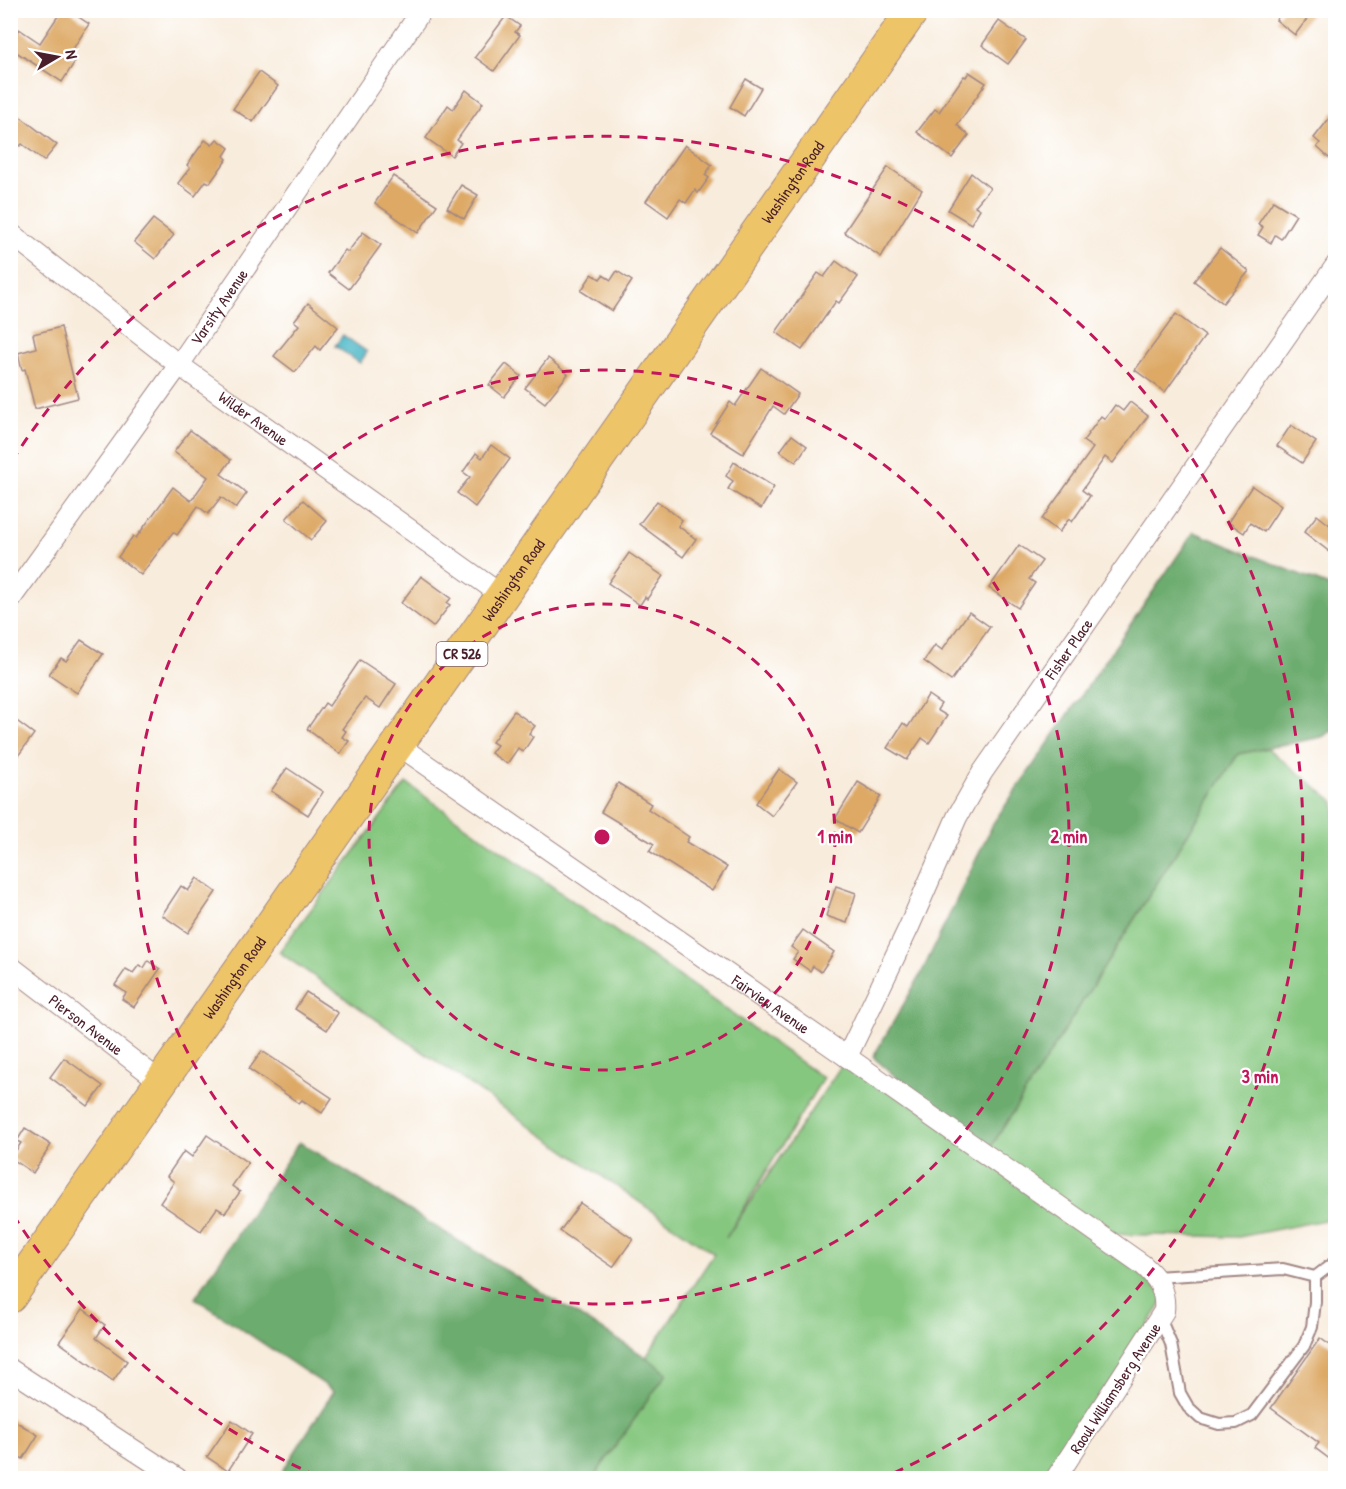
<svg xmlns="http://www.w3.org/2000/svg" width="1346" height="1489" font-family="'Patrick Hand',sans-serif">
<rect width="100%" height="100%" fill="#fff"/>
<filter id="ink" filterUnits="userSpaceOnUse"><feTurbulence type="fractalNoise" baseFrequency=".0167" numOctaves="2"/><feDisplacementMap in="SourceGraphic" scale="12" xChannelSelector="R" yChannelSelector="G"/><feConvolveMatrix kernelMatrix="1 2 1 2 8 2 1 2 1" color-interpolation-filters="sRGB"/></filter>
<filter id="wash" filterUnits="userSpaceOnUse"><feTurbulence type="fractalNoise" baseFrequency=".008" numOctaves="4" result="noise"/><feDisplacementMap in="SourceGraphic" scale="24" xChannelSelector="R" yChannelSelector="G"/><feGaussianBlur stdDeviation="1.35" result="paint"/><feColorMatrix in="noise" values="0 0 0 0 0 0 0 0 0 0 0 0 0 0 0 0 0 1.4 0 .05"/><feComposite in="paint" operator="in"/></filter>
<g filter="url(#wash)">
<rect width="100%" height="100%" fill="#f8ecdc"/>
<path fill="#86c780" stroke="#687356" stroke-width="1.5" d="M1267,748L1335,802V1218L1239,1237L1100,1234L1165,1297L1058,1478H593L666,1374L646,1357L714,1254L279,952L406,783L823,1078L726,1238L847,1057L986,1155L1238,754Z"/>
<g fill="#6cac6e" stroke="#5b664c" stroke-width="1.5">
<path d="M1194,532L1334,588L1335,586V729L1322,737L1238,754L986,1155L873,1057L920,976L994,822Z"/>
<path d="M299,1142L646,1357L667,1373L593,1478H278L334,1391L195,1298Z"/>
</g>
<path fill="#4bb8c7" stroke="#4a6c79" stroke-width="1.5" d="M343,335L367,352L360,363L335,346Z"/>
<g id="blocks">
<g fill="#dda965">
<path d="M62,10H68L89,24L69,55L76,60L62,82L10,48V42L19,29L40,43Z"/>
<path d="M1283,10H1314L1295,35L1276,20Z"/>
<path d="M506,16L520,26L515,32L520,35L494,71L475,57Z"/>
<path d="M999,21L1026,40L1008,64L982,45Z"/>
<path d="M259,72L278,86L253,122L233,109Z"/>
<path d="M969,72L986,83L957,125L969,135L952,158L917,132L935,109L939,112L964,76L966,77Z"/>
<path d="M746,79L761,88L744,116L730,107Z"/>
<path d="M466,90L483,103L457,140L461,143L452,156L426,138L448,105L453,109Z"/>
<path d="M10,109L57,145L44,161L22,144L20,146L10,139Z"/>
<path d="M1335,111V155L1333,153L1329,158L1317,147L1320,143L1314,138Z"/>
<path d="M217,139L229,148L224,156L227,159L210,183L206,181L195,196L178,183L190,168L187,165L205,140L212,145Z"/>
<path d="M685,145L712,165L705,175L709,178L698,193L695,190L686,203L680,199L668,217L646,201Z"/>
<path d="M888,167L922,190L881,257L844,232Z"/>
<path d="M971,173L990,188L975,206L980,209L971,224L948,210Z"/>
<path d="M393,176L437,205L418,233L375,203Z"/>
<path d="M461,185L478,195L464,219L447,208Z"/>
<path d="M1273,201L1296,215L1281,239L1275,235L1271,243L1258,235L1263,227L1258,224Z"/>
<path d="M153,219L174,235L155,259L134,242Z"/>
<path d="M363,232L381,245L349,289L328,273L345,250L348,252Z"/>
<path d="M1220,248L1249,271L1223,303L1194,281Z"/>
<path d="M836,261L858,277L839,303L836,301L802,350L776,332L818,273L824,277Z"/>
<path d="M617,271L632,281L612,311L581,291L592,274L600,279L603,275L611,280Z"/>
<path d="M308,303L338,327L320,350L316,346L295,372L274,356L299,325L294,321Z"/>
<path d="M1176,314L1205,336L1165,392L1135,370Z"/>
<path d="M61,327L78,398L35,409L25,369L22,370L18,353L36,348L33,334Z"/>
<path d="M548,358L568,374L545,403L525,388Z"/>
<path d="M506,364L521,376L504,397L489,385Z"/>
<path d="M761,368L798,394L784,414L773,406L743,454L710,433L730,402L735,406Z"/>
<path d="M1130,402L1148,416L1113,463L1105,457L1082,490L1090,496L1072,522L1069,519L1059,532L1042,519L1093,448L1083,441L1101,416L1105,419L1115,405L1123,411Z"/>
<path d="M1291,425L1316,442L1302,463L1277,446Z"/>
<path d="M190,430L231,460L221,474L247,493L236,508L221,497L208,514L198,506L177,535L173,532L141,575L118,557L133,536L136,538L173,487L191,501L208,477L174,452Z"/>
<path d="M792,435L807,446L796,462L780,451Z"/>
<path d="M491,445L510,459L475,507L457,493L470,477L463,472L476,453L482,458Z"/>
<path d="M734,462L774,487L761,509L728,489L733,481L726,476Z"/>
<path d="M1252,486L1281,506L1264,532L1250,523L1244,533L1228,522Z"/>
<path d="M303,500L327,521L311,540L286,519Z"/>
<path d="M657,501L682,520L678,526L696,539L683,557L639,524Z"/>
<path d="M1317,515L1335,529V556L1304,532Z"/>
<path d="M1019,545L1042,561L1029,579L1035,583L1018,608L989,588Z"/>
<path d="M629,553L663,576L647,599L645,597L640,605L608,583Z"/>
<path d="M421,576L451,598L447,603L450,605L433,627L401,603Z"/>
<path d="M969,612L990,627L951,681L924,661L935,645L942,650Z"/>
<path d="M81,640L103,654L77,693L49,674L61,658L66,661Z"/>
<path d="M360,660L396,684L380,708L365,698L342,729L346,731L342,737L349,741L340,754L307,729L325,703L329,706Z"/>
<path d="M928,695L941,704L937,710L947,716L929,743L922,738L907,760L887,748L903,723L908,727Z"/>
<path d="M514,711L535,726L529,734L533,737L523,752L518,748L507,764L491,753L497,745L492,742Z"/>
<path d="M10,716L34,734L10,767Z"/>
<path d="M287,768L323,792L308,815L271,791Z"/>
<path d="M779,769L797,782L772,816L756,803Z"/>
<path d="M858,782L881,796L858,833L835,819Z"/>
<path d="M618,783L651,804L648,809L689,837L686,842L727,867L712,891L649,851L654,844L601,812Z"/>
<path d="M197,878L216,892L188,933L162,915L181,886L188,891Z"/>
<path d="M836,886L856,893L847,923L826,916Z"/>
<path d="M803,930L834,952L821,972L813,966L810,971L793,959L798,952L791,947Z"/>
<path d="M148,961L160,969L134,1007L122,999L126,993L115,985L126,969L133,973L139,965L144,968Z"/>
<path d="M306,992L338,1013L327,1030L295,1009Z"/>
<path d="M262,1051L332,1098L322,1113L302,1100L299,1103L249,1069Z"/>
<path d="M64,1058L103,1086L88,1106L50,1077Z"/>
<path d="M25,1128L51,1145L33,1173L11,1158L21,1143L17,1141Z"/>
<path d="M207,1135L248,1163L232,1186L240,1192L225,1213L217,1208L201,1231L160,1203L174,1182L167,1176L184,1151L192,1157Z"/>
<path d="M580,1203L633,1239L613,1267L560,1231Z"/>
<path d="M83,1309L105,1325L96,1338L127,1361L113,1381L59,1342Z"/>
<path d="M1320,1338L1335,1349V1463L1315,1448L1319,1443L1271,1408Z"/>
<path d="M10,1418L38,1435L23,1459L10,1451Z"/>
<path d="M232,1420L252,1434L228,1471L207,1457Z"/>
</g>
</g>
</g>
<g filter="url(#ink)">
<use href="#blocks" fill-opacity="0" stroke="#a18684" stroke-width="1.5"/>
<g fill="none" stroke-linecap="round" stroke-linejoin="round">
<g stroke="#a18684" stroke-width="14">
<g id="service">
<path d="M1155,1277L1283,1269L1315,1277L1336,1261"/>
<path d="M1160,1318L1171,1344L1180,1393L1188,1407L1200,1418L1219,1424L1236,1423L1252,1415L1304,1346L1312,1327L1315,1302V1277"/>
</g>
</g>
<g stroke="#a18684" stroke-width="22">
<g id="minor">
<path id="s1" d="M10,233L179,365L503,596"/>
<path id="s2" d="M10,600L179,365L422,10"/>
<path id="s3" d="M398,745L847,1057L1143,1265C1158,1278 1166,1291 1164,1311L1056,1478"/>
<path id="s4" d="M10,966L161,1082"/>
<path id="s5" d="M847,1057L909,927L957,817L982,773L1336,265"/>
<path d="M10,1369L177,1478"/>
</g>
</g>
<g stroke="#a18684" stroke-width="34">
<g id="primary">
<path id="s6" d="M10,1297L913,10"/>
</g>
</g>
<use href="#service" stroke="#fff" stroke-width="10"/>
<use href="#minor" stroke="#fff" stroke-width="20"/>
<use href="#primary" stroke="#eec469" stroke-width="32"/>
</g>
</g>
<g fill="none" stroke="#c2185b" stroke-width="3" stroke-dasharray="10 8">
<circle cx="602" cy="837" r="233"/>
<circle cx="602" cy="837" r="467"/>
<path d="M317 1476A700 700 0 0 1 12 1213M12 461A700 700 0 1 1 887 1476"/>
</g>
<g text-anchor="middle" stroke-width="4.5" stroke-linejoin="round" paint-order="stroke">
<rect fill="#fff" stroke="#80626b" stroke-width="1.5" x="436.5" y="642" width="51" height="24" rx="4.5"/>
<g font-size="15" font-weight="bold" fill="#4a1f2b">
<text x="462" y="659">CR 526</text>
</g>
<g font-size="16" fill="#4a1f2b" stroke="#fff">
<text dy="6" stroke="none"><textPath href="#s6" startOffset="1362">Washington Road</textPath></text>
<text dy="6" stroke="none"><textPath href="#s2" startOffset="360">Varsity Avenue</textPath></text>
<text dy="6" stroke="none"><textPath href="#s1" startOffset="306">Wilder Avenue</textPath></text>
<text dy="6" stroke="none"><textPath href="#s6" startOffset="876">Washington Road</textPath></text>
<text dy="6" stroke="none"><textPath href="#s5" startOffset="466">Fisher Place</textPath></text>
<text dy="6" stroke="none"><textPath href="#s6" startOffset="390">Washington Road</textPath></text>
<text dy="6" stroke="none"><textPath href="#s3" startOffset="454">Fairview Avenue</textPath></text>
<text dy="6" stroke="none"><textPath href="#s4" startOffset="96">Pierson Avenue</textPath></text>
<text transform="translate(1115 1388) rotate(-57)" y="6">Raoul Williamsberg Avenue</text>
</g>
</g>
<circle cx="602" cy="837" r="9" fill="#c2185b" stroke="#fff" stroke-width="3"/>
<g font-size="18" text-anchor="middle" font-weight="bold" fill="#c2185b" stroke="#fff" stroke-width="4.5" stroke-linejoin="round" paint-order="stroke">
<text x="835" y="843">1 min</text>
<text x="1069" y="843">2 min</text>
<text x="1260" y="1083">3 min</text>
</g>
<rect width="1346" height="1489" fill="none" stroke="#fff" stroke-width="36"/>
<g transform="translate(57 57) rotate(80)" stroke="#ffffff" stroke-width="4.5" paint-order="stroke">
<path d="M0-4.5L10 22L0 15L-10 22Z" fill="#4a1f2b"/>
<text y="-9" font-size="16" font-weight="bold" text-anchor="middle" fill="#4a1f2b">N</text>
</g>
</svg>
